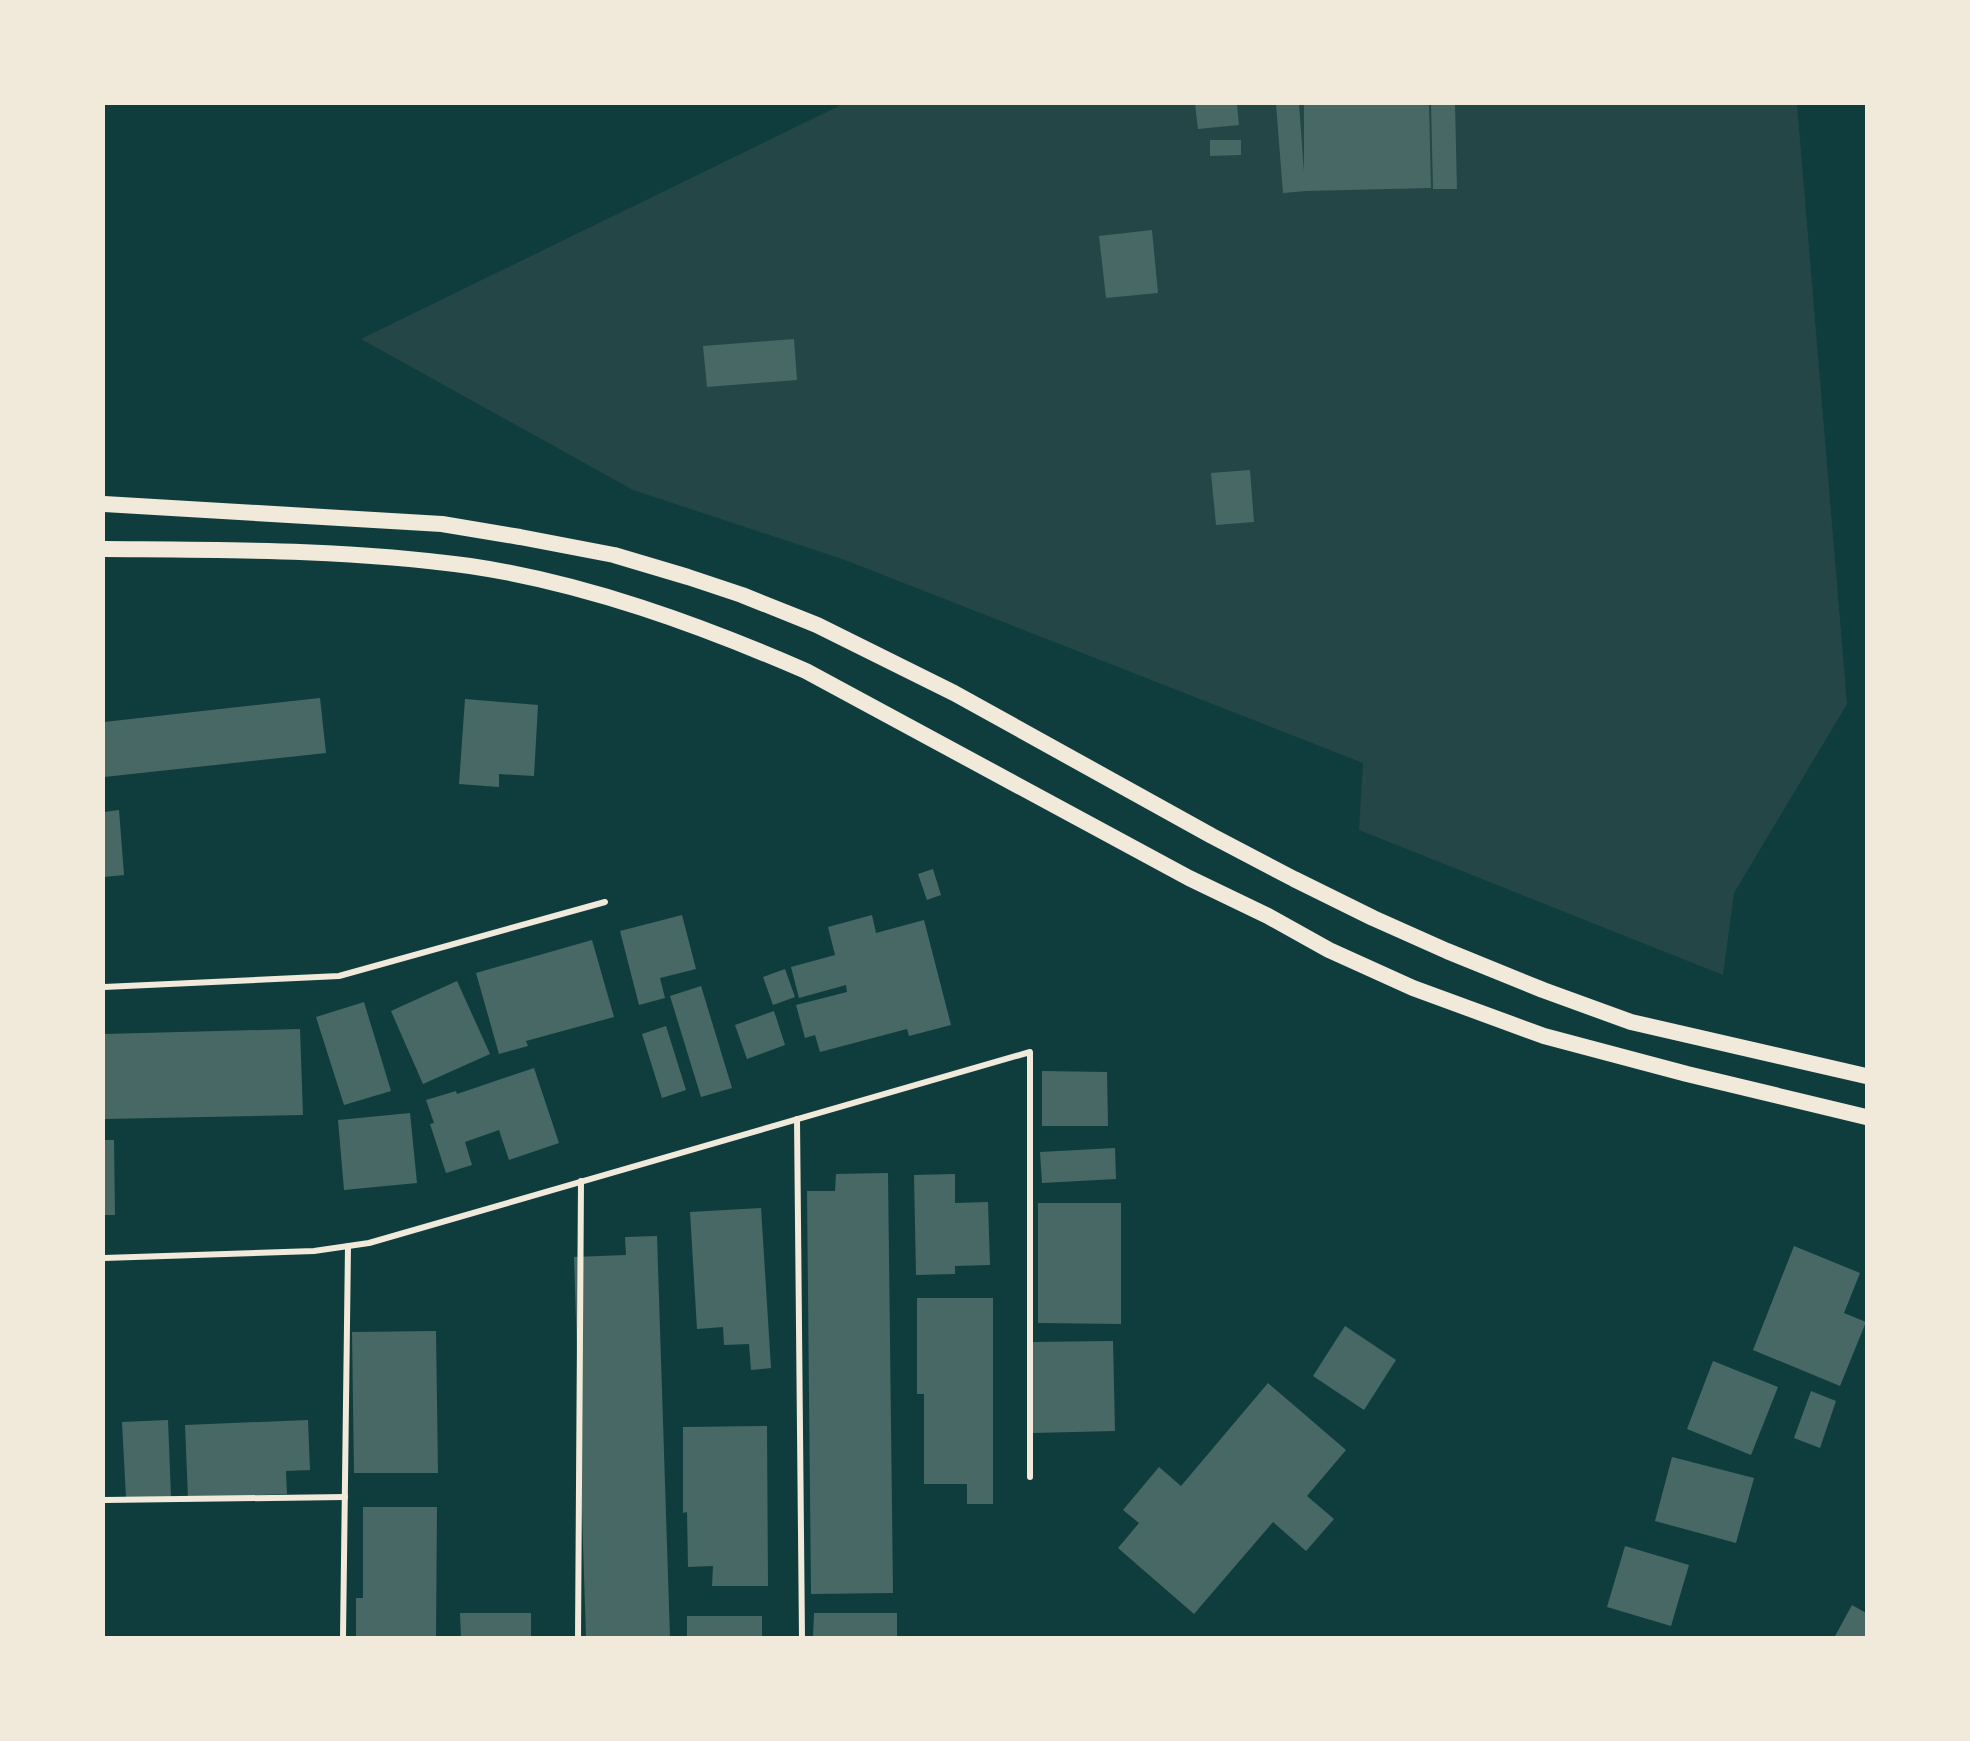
<svg xmlns="http://www.w3.org/2000/svg" width="1970" height="1741" font-family="'Fira Sans',sans-serif">
<rect width="100%" height="100%" fill="#0f3d3e"/>
<path fill="#244646" d="M843,104H1797L1847,704L1734,893L1723,975L1359,830L1363,763L845,560L633,490L361,339Z"/>
<g fill="#486865">
<path d="M1195,104H1237L1239,125L1198,129Z"/>
<path d="M1276,104H1299L1304,172V104H1429L1431,188L1306,191L1283,193Z"/>
<path d="M1431,104H1455L1457,189H1433Z"/>
<path d="M1210,140H1241V155L1210,156Z"/>
<path d="M1152,230L1158,293L1106,298L1099,236Z"/>
<path d="M794,339L797,380L707,387L703,346Z"/>
<path d="M1250,470L1254,522L1216,525L1211,473Z"/>
<path d="M320,698L326,753L104,777V722Z"/>
<path d="M465,699L538,705L534,776L499,774V787L459,784Z"/>
<path d="M119,810L124,875L104,877V812Z"/>
<path d="M933,869L941,895L927,900L918,874Z"/>
<path d="M682,915L696,969L660,978L665,998L639,1005L620,931Z"/>
<path d="M872,915L876,933L924,920L951,1025L909,1036L907,1029L820,1052L815,1035L805,1038L796,1005L847,992L846,985L799,998L791,967L835,955L828,927Z"/>
<path d="M592,940L614,1017L526,1041L528,1046L499,1054L476,973Z"/>
<path d="M785,969L795,997L773,1005L763,977Z"/>
<path d="M457,981L490,1054L423,1084L391,1011Z"/>
<path d="M701,986L732,1088L701,1097L670,996Z"/>
<path d="M364,1002L391,1091L344,1105L316,1017Z"/>
<path d="M774,1011L785,1045L747,1059L735,1025Z"/>
<path d="M666,1026L686,1090L662,1098L642,1034Z"/>
<path d="M300,1029L303,1115L104,1119V1034Z"/>
<path d="M534,1068L559,1143L509,1160L499,1130L465,1142L472,1165L446,1173L430,1124L434,1123L426,1100L456,1091L457,1094Z"/>
<path d="M1042,1071L1107,1072L1108,1126H1042Z"/>
<path d="M410,1113L417,1183L344,1190L338,1120Z"/>
<path d="M104,1140H114L115,1215H104Z"/>
<path d="M1115,1148L1116,1179L1042,1183L1040,1152Z"/>
<path d="M888,1173L893,1593L811,1594L807,1191H835L836,1174Z"/>
<path d="M955,1174V1203L988,1202L990,1265L955,1266V1274L916,1275L914,1175Z"/>
<path d="M1038,1203H1121V1324L1038,1323Z"/>
<path d="M761,1208L771,1368L751,1370L749,1344L724,1345L723,1327L697,1329L690,1212Z"/>
<path d="M657,1236L670,1638H586L574,1257L626,1255L625,1237Z"/>
<path d="M1794,1246L1860,1273L1844,1313L1866,1322L1840,1386L1753,1350Z"/>
<path d="M917,1298H993V1504H967V1484H924V1394H917Z"/>
<path d="M1345,1326L1396,1360L1364,1410L1313,1376Z"/>
<path d="M436,1331L438,1473H354L352,1332Z"/>
<path d="M1113,1341L1115,1431L1033,1433L1031,1342Z"/>
<path d="M1713,1361L1778,1387L1751,1455L1687,1429Z"/>
<path d="M1268,1383L1346,1450L1307,1496L1334,1519L1306,1551L1273,1522L1194,1614L1118,1548L1139,1523L1123,1510L1159,1467L1181,1486Z"/>
<path d="M1811,1391L1836,1401L1820,1448L1794,1438Z"/>
<path d="M168,1420L171,1497L126,1498L122,1422Z"/>
<path d="M308,1420L310,1470L286,1471L287,1494L188,1498L185,1425Z"/>
<path d="M767,1426L768,1586H712L713,1566L688,1567L687,1512L683,1513V1427Z"/>
<path d="M1672,1457L1754,1478L1736,1543L1655,1521Z"/>
<path d="M363,1507H437L436,1638H356V1598H363Z"/>
<path d="M1625,1546L1689,1565L1671,1626L1607,1607Z"/>
<path d="M1852,1605L1866,1613V1638H1834Z"/>
<path d="M460,1613H531V1638H461Z"/>
<path d="M814,1613H897V1638H813Z"/>
<rect x="687" y="1616" width="75" height="22"/>
</g>
<g fill="none" stroke-linecap="round" stroke-linejoin="round">
<g stroke="#f1e9da" stroke-width="6">
<path d="M104,987L339,976L605,902"/>
<path d="M797,1119L802,1638"/>
<path d="M104,1258L314,1251L369,1243L1030,1052V1477"/>
<path d="M104,1500L345,1497"/>
<path d="M343,1638L348,1246"/>
<path d="M578,1638L581,1181"/>
</g>
<g stroke="#f1e9da" stroke-width="16">
<path d="M104,504L442,524L520,537L614,555L688,577L742,595L817,625L954,693L1212,836L1294,879L1373,918L1447,951L1543,990L1631,1022L1866,1076"/>
<path d="M104,549C226,550 348,549 470,566C585,583 700,625 806,671L1189,878L1268,916L1329,950L1413,988L1544,1036L1687,1074L1866,1117"/>
</g>
</g>
<rect width="1970" height="1741" fill="none" stroke="#f1e9da" stroke-width="210"/>
</svg>
